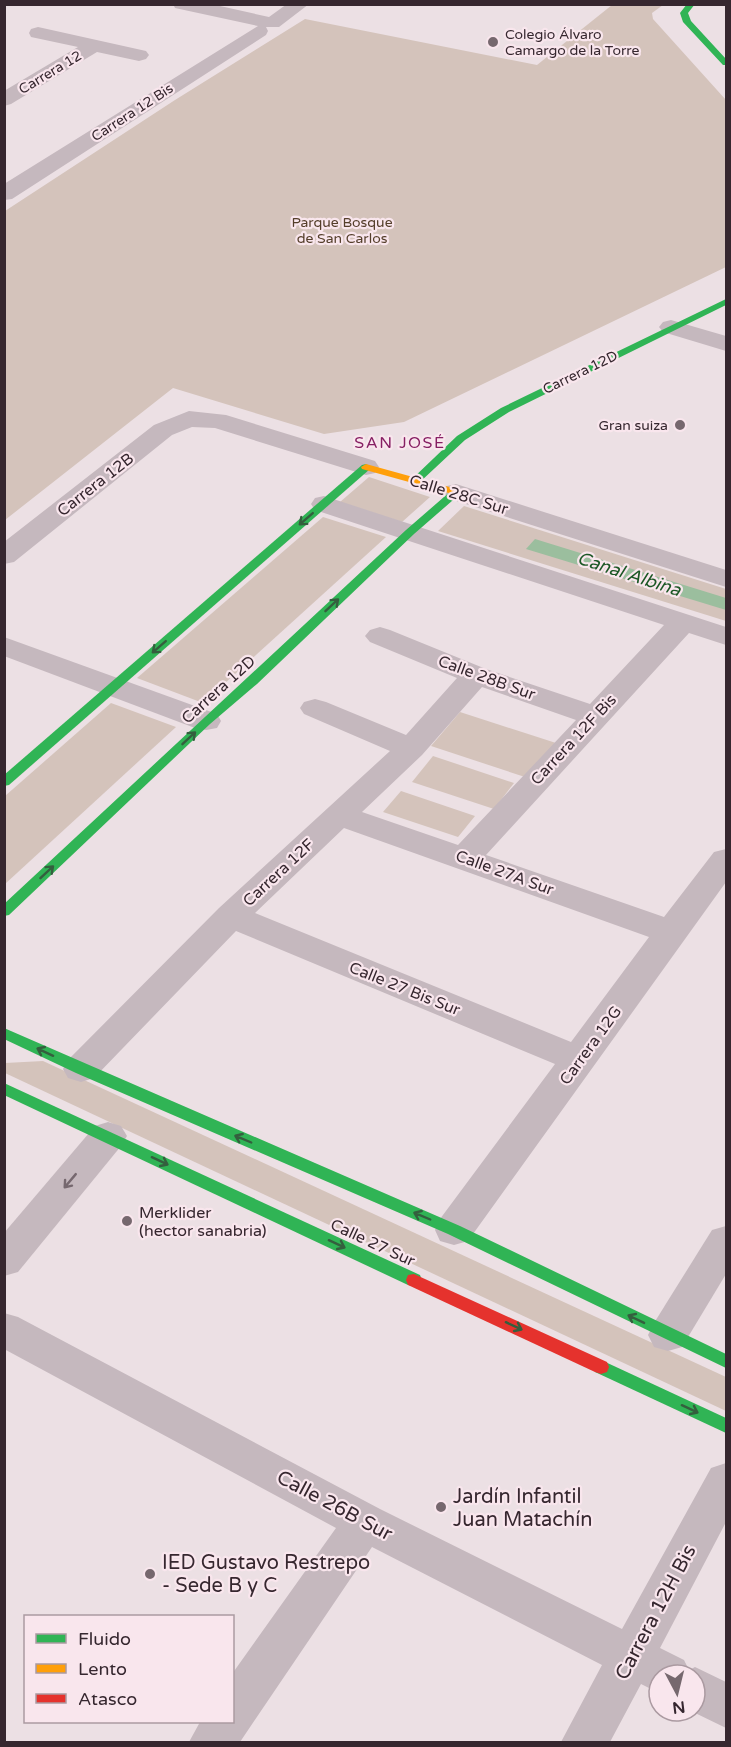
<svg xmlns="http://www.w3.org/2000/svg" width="731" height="1747" font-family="'Varela Round',sans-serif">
<rect width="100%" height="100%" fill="#ece0e4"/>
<g fill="#d4c3bb">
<path d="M612,5H663L652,13L653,19L726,100V267L404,422L324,434L173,388L5,520V211L175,100L305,19L537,65Z"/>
<path d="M369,477L430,497L402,522L340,502Z"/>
<path d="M464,506L726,589V621L438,531Z"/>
<path d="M323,517L386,537L203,703L137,678Z"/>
<path d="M111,703L176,727L5,884V796Z"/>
<path d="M460,712L556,743L528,778L431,746Z"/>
<path d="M433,756L514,783L494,809L412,782Z"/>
<path d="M401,791L475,816L458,837L383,812Z"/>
<path d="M43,1061L726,1377V1411L5,1073V1063Z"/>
</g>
<path fill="#9bbe9e" d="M535,539L726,598V610L526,549Z"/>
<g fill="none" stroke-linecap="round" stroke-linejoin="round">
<g fill="#c5b8be" fill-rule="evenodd">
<path d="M173,4H211L269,17L287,4H309L279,27H266L268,31L266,35L12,199L4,200V184L258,26L175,8Z"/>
<path d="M38,27L146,51L149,55L146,59L139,61L97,52L11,104L4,106V91L78,47L31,37L29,33L31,29Z"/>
<path d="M671,320L726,336V351L663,332L659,327L663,322Z"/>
<path d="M189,411L226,415L375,461L379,467L375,473L366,475L215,428L192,427L172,435L14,562L4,564V542L154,425Z"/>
<path d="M456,484L726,570V587L447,498L443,492L447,486Z"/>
<path d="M324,496L726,627V645L689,633L486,855L664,917L714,852L726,849V882L468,1241L454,1245L440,1241L435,1230L440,1219L555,1064L236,931L94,1078L81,1082L68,1078L63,1069L68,1060L219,908L390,751L304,714L300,708L304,702L315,699L326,702L406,735L457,678L370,642L365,636L370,630L380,627L390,630L486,669L590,704L664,625L315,510L311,504L315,498ZM482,687L576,720L458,845L362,812L422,755ZM344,828L649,937L571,1042L255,913Z"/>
<path d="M4,637L217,714L221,721L217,728L206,730L195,728L4,656Z"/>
<path d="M108,1122L121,1126L127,1136L121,1146L18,1272L4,1276V1233L95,1126Z"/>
<path d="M726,1226V1274L682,1347L668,1351L654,1347L648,1335L654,1323L712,1230Z"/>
<path d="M4,1313L18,1317L380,1509L622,1629L711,1468L726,1463V1522L660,1648L684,1660L689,1670L695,1667L726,1682V1728L691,1711H695V1675H659V1693L641,1684L610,1742H561L602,1665L372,1547L240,1742H189L200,1722H232V1674L336,1528L4,1349Z"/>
</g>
<g fill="#30b455" fill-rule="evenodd">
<path d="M687,4H695L688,13L691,21L726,59V65H723L683,22L680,13Z"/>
<path d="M726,299V305L509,412L465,440L420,482L416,483L411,480L457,436L501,408Z"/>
<path d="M366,464L371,467L370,469L9,785L4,786V775L362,465Z"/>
<path d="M456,489L461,492L460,494L414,534L257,684L210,724L9,915L4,916V904L406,530L452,490Z"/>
<path d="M4,1028L460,1226L726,1354V1368L448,1234L76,1073L4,1039Z"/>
<path d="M4,1083L420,1275L422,1280L420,1285L414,1286L408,1285L4,1095Z"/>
<path d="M601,1360L726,1418V1433L595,1372L593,1367L595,1362Z"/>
</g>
<path fill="#ff9f0a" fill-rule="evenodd" d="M366,464L460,490L461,492L456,495L362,469L361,467Z"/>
<path fill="#e5322d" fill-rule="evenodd" d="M414,1274L607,1362L609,1367L607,1372L601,1374L595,1372L408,1285L406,1280L408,1275Z"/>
</g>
<defs><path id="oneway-shaft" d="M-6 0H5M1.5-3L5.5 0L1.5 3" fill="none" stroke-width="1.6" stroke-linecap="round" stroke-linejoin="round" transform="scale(1.5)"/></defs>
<g stroke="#345f3e">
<use href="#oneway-shaft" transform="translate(306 519) rotate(139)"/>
<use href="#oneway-shaft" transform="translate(332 605) rotate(-43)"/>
<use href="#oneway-shaft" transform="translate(159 647) rotate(139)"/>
<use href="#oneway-shaft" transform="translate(189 738) rotate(-43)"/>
<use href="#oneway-shaft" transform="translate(47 872) rotate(-43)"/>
<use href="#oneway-shaft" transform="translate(45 1052) rotate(-155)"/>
<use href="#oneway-shaft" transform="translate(243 1139) rotate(-157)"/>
<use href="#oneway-shaft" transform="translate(160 1161) rotate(25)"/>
<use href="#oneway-shaft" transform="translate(422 1216) rotate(-157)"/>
<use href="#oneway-shaft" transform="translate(337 1244) rotate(25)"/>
<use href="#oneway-shaft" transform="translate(636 1319) rotate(-154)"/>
<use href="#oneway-shaft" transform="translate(514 1326) rotate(25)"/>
<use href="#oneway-shaft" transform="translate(690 1409) rotate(25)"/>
</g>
<use stroke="#76686f" href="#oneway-shaft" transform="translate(70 1181) rotate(130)"/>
<g fill="#76686e" stroke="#f9e6ed" stroke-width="2">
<circle cx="493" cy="42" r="6"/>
<circle cx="680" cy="425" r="6"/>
<circle cx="127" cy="1221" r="6"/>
<circle cx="441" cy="1507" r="6"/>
<circle cx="150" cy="1574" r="6"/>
</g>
<g text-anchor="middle" stroke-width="4.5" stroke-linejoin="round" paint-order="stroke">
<g font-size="14" fill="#36272f" stroke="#f9e6ed" text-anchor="start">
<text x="505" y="39">Colegio Álvaro<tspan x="505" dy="16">Camargo de la Torre</tspan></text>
<text x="668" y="430" text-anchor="end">Gran suiza</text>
</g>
<g font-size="14" fill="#36272f" stroke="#f9e6ed">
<text transform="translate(50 72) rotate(-31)" y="5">Carrera 12</text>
<text transform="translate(132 112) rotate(-33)" y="5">Carrera 12 Bis</text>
<text transform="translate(580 372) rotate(-26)" y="5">Carrera 12D</text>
</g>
<g font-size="14" fill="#543e2a" stroke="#f9e6ed">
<text x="342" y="227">Parque Bosque<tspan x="342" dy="16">de San Carlos</tspan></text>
</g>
<g font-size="16" letter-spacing="1.5" fill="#861f63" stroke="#f9e6ed">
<text x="400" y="448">SAN JOSÉ</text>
</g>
<g font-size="16" fill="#36272f" stroke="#f9e6ed">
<text transform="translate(95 484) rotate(-38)" y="6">Carrera 12B</text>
<text transform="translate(459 494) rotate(17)" y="6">Calle 28C Sur</text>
<text transform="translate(487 677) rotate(20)" y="6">Calle 28B Sur</text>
<text transform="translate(218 689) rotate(-42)" y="6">Carrera 12D</text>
<text transform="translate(573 739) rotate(-47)" y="6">Carrera 12F Bis</text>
<text transform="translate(278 872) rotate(-43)" y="6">Carrera 12F</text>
<text transform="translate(505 872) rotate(20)" y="6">Calle 27A Sur</text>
<text transform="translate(405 988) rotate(22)" y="6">Calle 27 Bis Sur</text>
<text transform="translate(590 1045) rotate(-54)" y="6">Carrera 12G</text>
<text transform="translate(373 1242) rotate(25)" y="6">Calle 27 Sur</text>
</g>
<g font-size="16" fill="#36272f" stroke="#f9e6ed" text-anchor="start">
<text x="139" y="1218">Merklider<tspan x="139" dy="18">(hector sanabria)</tspan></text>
</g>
<g font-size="18" font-style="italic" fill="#1c5826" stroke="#f9e6ed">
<text transform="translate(629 574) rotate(18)" y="6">Canal Albina</text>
</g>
<g font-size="20" fill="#36272f" stroke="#f9e6ed" text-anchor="start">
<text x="453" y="1503">Jardín Infantil<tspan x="453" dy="23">Juan Matachín</tspan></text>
<text x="162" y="1569">IED Gustavo Restrepo<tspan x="162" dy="23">- Sede B y C</tspan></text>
</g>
<g font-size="20" fill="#36272f" stroke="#f9e6ed">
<text transform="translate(335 1505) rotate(28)" y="7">Calle 26B Sur</text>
<text transform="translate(655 1612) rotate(-62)" y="7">Carrera 12H Bis</text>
</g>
</g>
<rect width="731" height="1747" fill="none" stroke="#36272f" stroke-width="12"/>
<rect x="24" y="1615" width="210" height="108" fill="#f9e6ed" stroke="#ab9aa1" stroke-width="1.5"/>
<rect x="36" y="1634" width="30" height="9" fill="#30b455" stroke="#ab9aa1" stroke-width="1.5"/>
<text x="78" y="1645" font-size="18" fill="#36272f">Fluido</text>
<rect x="36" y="1664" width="30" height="9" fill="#ff9f0a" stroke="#ab9aa1" stroke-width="1.5"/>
<text x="78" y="1675" font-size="18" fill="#36272f">Lento</text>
<rect x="36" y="1694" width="30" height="9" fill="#e5322d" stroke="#ab9aa1" stroke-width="1.5"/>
<text x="78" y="1705" font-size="18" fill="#36272f">Atasco</text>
<g transform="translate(677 1693) rotate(173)"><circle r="28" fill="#f9e6ed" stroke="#ab9aa1" stroke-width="1.5"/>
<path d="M0-4.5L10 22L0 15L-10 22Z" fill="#76686e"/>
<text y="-9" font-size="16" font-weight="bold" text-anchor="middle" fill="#36272f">N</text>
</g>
</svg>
